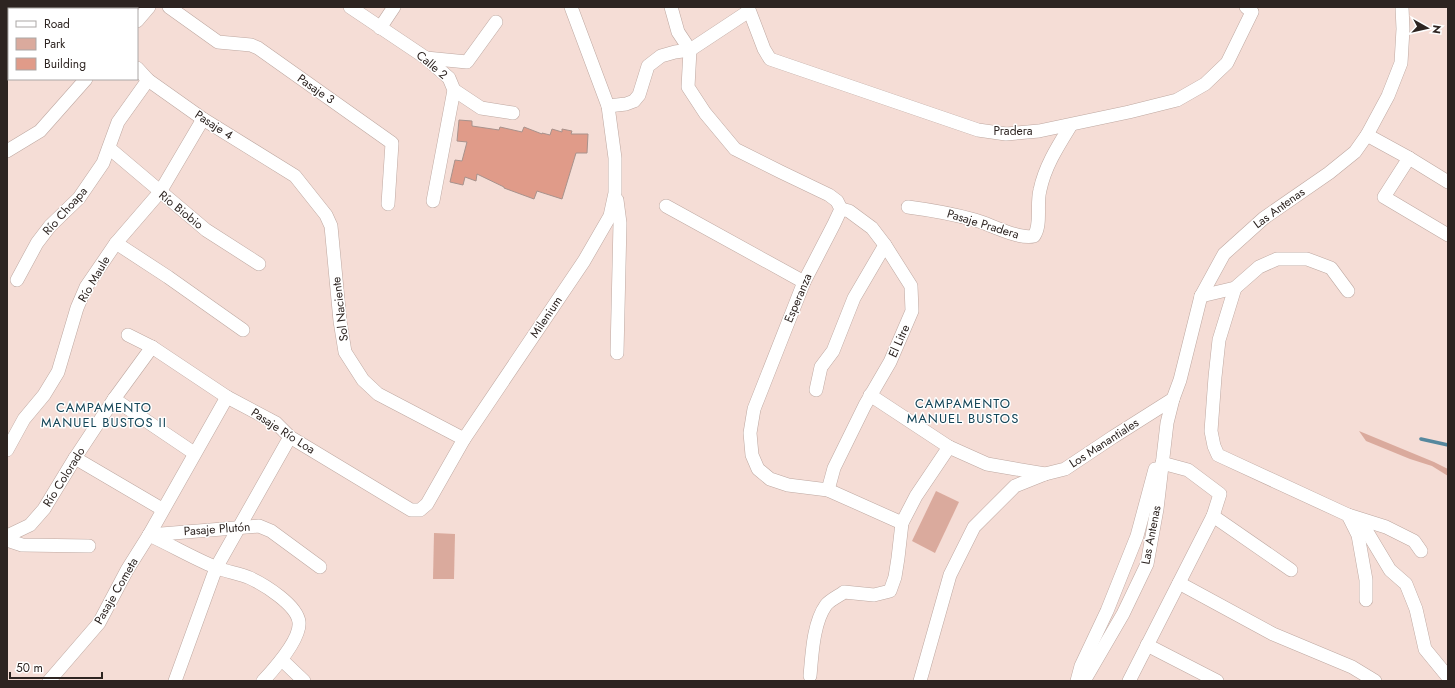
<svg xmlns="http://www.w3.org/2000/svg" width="1455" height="688" font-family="Jost,sans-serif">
<rect width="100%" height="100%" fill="#f5ddd6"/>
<g fill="#daaa9d">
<path d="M1359,431L1434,462L1448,469V476L1432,466L1410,459L1366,441Z"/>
<path d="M936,491L959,502L935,553L912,541Z"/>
<path d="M434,533L455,534L454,579H433Z"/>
</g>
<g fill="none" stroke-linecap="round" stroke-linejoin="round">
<path stroke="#56889e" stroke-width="3.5" d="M1421,439L1448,445"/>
</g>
<path fill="#e09b89" stroke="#a8928c" d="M459,120L472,121V126L499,130L500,127L522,132L524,127L542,134V133L550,135L552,129L562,132V129L572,131L571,134H588L587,153H576L562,199L537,191L534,199L504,188V187L477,174L476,181L465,177L463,185L450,182L455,160L462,161L467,142L457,141Z"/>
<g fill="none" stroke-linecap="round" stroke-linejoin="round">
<g stroke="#bea8a1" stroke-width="14">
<g id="street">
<path d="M169,7L218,42L251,45L258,48L392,143L388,204"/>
<path d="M350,7L426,58L449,78L454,90L433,201"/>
<path d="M671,7L678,32L690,50L688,87L705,113L735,149L781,172L829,195L837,201L841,209L834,224L804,282L754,409L750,433L752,455L758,469L770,479L788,485L828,490L902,523"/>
<path d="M748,7L764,49L770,59L978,130L1006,134L1039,131L1129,112L1177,100L1205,84L1227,63L1252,12L1246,7"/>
<path d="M38,9L40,7"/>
<path d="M137,21L149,7"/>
<path d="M380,28L394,7"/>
<path d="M7,46L9,44"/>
<path d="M426,58L467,62L496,22"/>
<path d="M137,68L148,80L203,119L295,176L326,215L331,226L340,321L345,352L363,380L378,394L464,439"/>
<path d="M454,90L481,108L513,113"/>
<path d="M608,106L626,104L634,101L639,95L648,66L661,56L675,52L690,50L749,11"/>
<path d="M1367,135L1409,158L1448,182"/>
<path d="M109,148L206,230L259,264"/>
<path d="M7,151L40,131L86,79"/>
<path d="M1409,158L1384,197L1448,235"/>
<path d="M617,200L620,223L617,353"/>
<path d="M666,206L804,282"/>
<path d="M908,207C931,210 953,214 975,220C990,224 1019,240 1034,236C1042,224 1036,205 1040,190C1045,166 1058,146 1071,125"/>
<path d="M116,243L168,277L243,330"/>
<path d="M17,280L37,243L50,226L79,198L103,163L118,122L148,80"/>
<path d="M1235,288L1219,340L1215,377L1211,431L1214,446L1218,455L1348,515L1366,530L1390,570L1406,584L1416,609L1425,649L1448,677"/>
<path d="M1201,296L1235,288L1259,267L1277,259H1307L1331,268L1348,291"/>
<path d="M128,335L152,347L227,397L276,423L290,437L411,510H420L427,504L464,439L584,261L610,216L615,193V158L608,106L571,7"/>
<path d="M816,390L821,367L833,351L854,298L885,245"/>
<path d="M870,395L949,447L987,464L1045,474"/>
<path d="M114,399L194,453"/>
<path d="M7,450L24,419L44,395L58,372L77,308L86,287L116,243L160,192L203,119"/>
<path d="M75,458L162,509"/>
<path d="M828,490L834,468L865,405L890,362L912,311L911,286L885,245L872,228L849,211L841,209"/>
<path d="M1213,516L1291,570"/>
<path d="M149,535C171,545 193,558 215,567C226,572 239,573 250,578C265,585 297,605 299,622C301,639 274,669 263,681"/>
<path d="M149,535L259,526L271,531L320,567"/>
<path d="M7,536L30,525L44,509L75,458L114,399L152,347"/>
<path d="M7,540L22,545L89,546"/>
<path d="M1179,583L1273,634L1352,667L1375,681"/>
<path d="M1366,600V580L1358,535L1348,515L1386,527L1414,541L1421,551"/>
<path d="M1147,645L1217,681"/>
<path d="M282,660L304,681"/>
<path d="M810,676C812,655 813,623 826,605C830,600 839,596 844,592L874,595L890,591L895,577L898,558L902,523L916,496L949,447"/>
<path d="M49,681L99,623L127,570L149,535L227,397"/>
<path d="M175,681L216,568L290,437"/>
<path d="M920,681L950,575L974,527L1015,486L1045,474L1065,469L1113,437L1173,399"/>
<path d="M1077,681L1081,666L1107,611L1137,536L1155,469"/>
<path d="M1084,681L1123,614L1147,564L1157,509L1167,423L1173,399L1180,380L1201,296L1224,254L1264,218L1329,173L1355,152L1367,135L1388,96L1401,63L1403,29L1402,7"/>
<path d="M1129,681L1213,516L1220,494L1188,470L1162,463"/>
</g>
</g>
<use href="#street" stroke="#fff" stroke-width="13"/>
</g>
<g text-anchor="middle" stroke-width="3" stroke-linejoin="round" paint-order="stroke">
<g font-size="12" fill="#2d2421" stroke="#fff">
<text transform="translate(432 65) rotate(40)" y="4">Calle 2</text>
<text transform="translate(316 89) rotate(35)" y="4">Pasaje 3</text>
<text transform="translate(214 125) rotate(33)" y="4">Pasaje 4</text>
<text x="1013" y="135">Pradera</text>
<text transform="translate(1279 208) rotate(-36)" y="4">Las Antenas</text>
<text transform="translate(181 210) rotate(39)" y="4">Río Biobio</text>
<text transform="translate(65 211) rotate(-48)" y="4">Río Choapa</text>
<text transform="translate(983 224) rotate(17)" y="4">Pasaje Pradera</text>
<text transform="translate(94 279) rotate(-60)" y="4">Río Maule</text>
<text transform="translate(798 298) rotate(-67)" y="4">Esperanza</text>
<text transform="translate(340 309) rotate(-97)" y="4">Sol Naciente</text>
<text transform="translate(546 317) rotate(-56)" y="4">Milenium</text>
<text transform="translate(899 341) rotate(-66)" y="4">El Litre</text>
<text transform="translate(283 431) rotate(33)" y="4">Pasaje Río Loa</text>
<text transform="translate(1104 443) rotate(-33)" y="4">Los Manantiales</text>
<text transform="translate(64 477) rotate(-58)" y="4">Río Colorado</text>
<text transform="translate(217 529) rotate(-4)" y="4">Pasaje Plutón</text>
<text transform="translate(1151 535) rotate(-79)" y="4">Las Antenas</text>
<text transform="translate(116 591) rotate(-60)" y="4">Pasaje Cometa</text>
</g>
<g font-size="13" letter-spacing="1" fill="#144558" stroke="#fff">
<text x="963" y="408">CAMPAMENTO<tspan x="963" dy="15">MANUEL BUSTOS</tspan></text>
<text x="104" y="412">CAMPAMENTO<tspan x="104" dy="15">MANUEL BUSTOS II</tspan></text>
</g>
</g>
<rect width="1455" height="688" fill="none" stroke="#2d2421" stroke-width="16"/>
<rect x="8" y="8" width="130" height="72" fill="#ffffff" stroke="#aba7a6"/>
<rect x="16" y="21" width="20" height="6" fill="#ffffff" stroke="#aba7a6"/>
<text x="44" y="28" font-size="12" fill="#2d2421">Road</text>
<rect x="16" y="38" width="20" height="12" fill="#daaa9d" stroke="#aba7a6"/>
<text x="44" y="48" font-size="12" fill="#2d2421">Park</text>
<rect x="16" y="58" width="20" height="12" fill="#e09b89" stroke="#aba7a6"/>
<text x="44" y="68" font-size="12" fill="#2d2421">Building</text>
<g transform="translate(1427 28) rotate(98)" stroke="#ffffff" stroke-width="3" paint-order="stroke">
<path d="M0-3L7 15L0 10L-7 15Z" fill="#2d2421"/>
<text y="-6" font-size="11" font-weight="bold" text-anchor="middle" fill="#2d2421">N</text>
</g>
<path d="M10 672v6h92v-6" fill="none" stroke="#2d2421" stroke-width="2"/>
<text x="16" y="672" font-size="12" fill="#2d2421" stroke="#ffffff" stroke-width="3" paint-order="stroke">50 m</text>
</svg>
